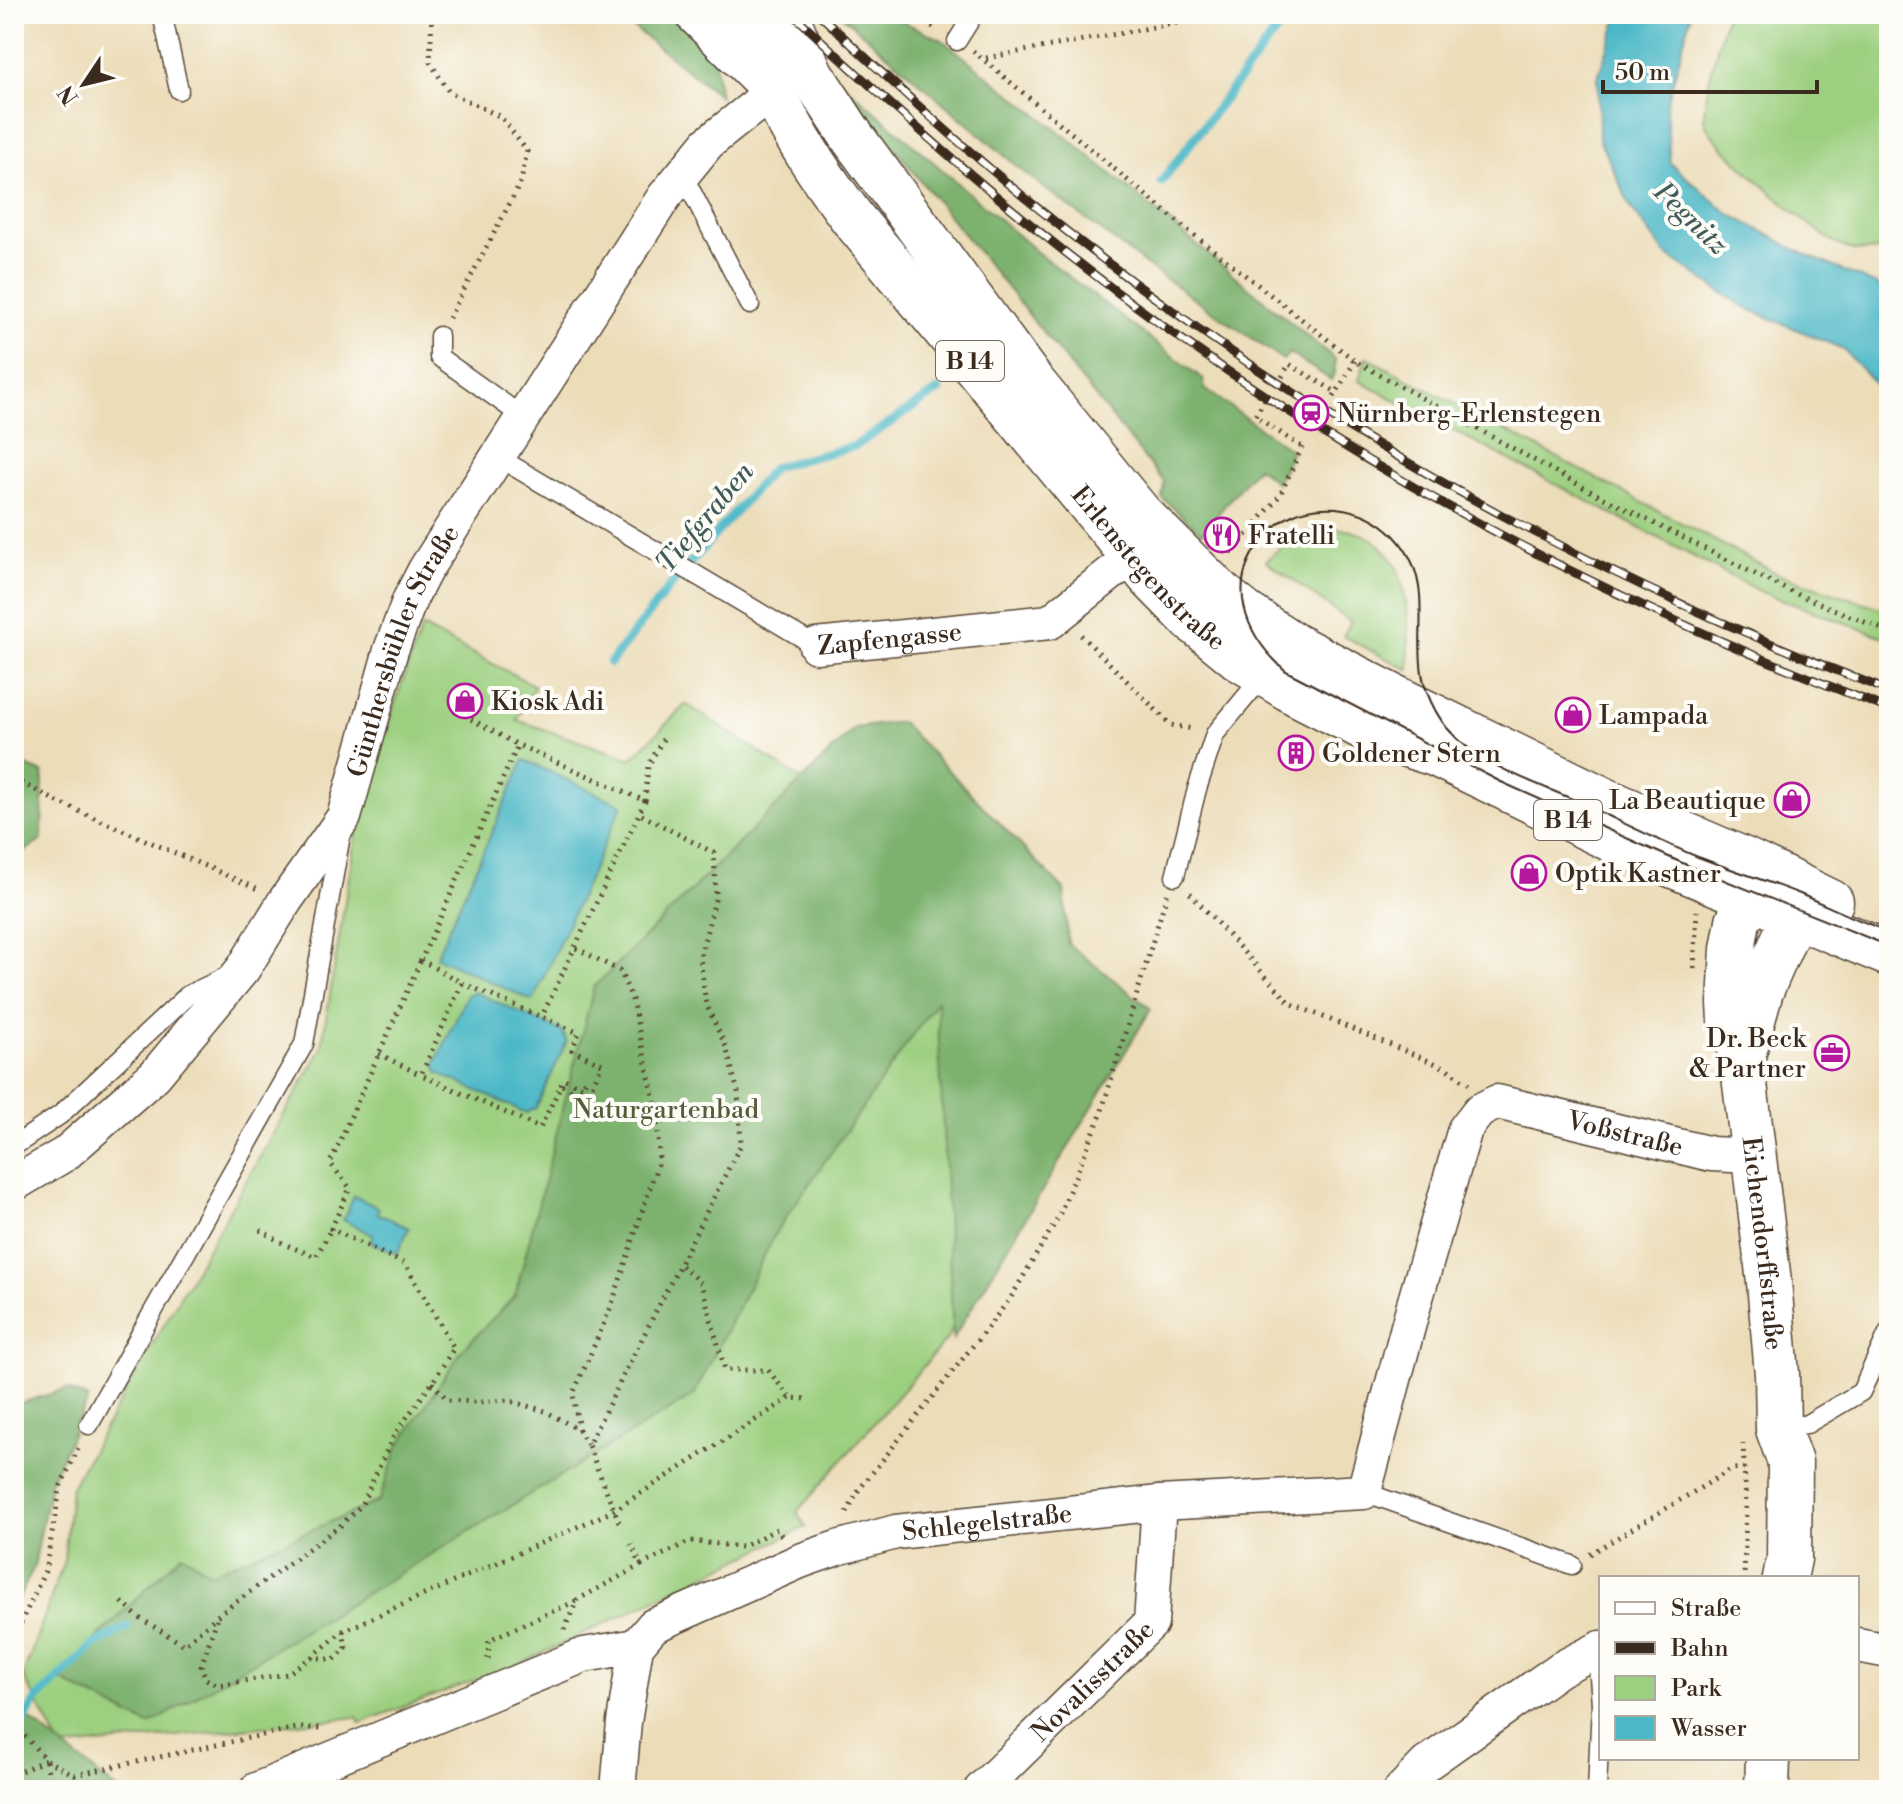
<svg xmlns="http://www.w3.org/2000/svg" width="1903" height="1804" font-family="'Libre Bodoni',serif">
<rect width="100%" height="100%" fill="#fdfcf7"/>
<filter id="ink" filterUnits="userSpaceOnUse"><feTurbulence type="fractalNoise" baseFrequency=".0125" numOctaves="2"/><feDisplacementMap in="SourceGraphic" scale="16" xChannelSelector="R" yChannelSelector="G"/><feConvolveMatrix kernelMatrix="1 2 1 2 8 2 1 2 1" color-interpolation-filters="sRGB"/></filter>
<filter id="wash" filterUnits="userSpaceOnUse"><feTurbulence type="fractalNoise" baseFrequency=".006" numOctaves="4" result="noise"/><feDisplacementMap in="SourceGraphic" scale="32" xChannelSelector="R" yChannelSelector="G"/><feGaussianBlur stdDeviation="1.8" result="paint"/><feColorMatrix in="noise" values="0 0 0 0 0 0 0 0 0 0 0 0 0 0 0 0 0 1.4 0 .05"/><feComposite in="paint" operator="in"/></filter>
<g filter="url(#wash)">
<rect width="100%" height="100%" fill="#ecddb9"/>
<g fill="#9ccf7f" stroke="#6c7c4e" stroke-width="2">
<path d="M1726,14H1889V248C1873,252 1858,253 1841,246C1819,237 1711,144 1705,123C1700,104 1721,36 1726,14Z"/>
<path d="M1366,357L1780,575L1889,611V639L1761,592L1359,381Z"/>
<path d="M1328,528C1413,530 1408,607 1409,670L1343,636L1351,622L1266,561C1285,542 1301,532 1328,528Z"/>
<path d="M422,627L535,686L517,720L631,759L686,704L802,780L855,728L901,722L1064,890L1068,944L1106,988L948,1338L797,1512L806,1527L522,1663L360,1723L357,1717L61,1748L23,1676L64,1561L71,1487L321,1050L362,796Z"/>
</g>
<g fill="#7db26e" stroke="#5c6e46" stroke-width="2">
<path d="M616,14H707L720,96Z"/>
<path d="M840,14H886L941,39L1070,140L1335,359V371L1331,380L1289,353L1283,360L1153,270L1026,174Z"/>
<path d="M840,81L1038,253L1203,379L1205,389L1292,451L1277,483L1257,467L1202,533L1162,498L1164,482Z"/>
<path d="M901,722L1064,890L1068,944L1151,1009L953,1339L937,1001L777,1230L694,1395L149,1725L56,1678L182,1554L211,1573L379,1501L398,1447L463,1349L515,1296L594,987L855,728Z"/>
<path d="M14,761L43,773L42,840L14,858Z"/>
<path d="M67,1389L88,1399L50,1483L34,1567L14,1607V1405Z"/>
<path d="M14,1707L118,1790H14Z"/>
</g>
<g fill="#4bb8c7" stroke="#437172" stroke-width="2">
<path d="M1619,14H1691L1666,108L1670,163L1729,214L1802,253L1877,285L1889,294V399L1843,349L1744,307L1666,255L1631,208L1599,139L1598,77Z"/>
<path d="M524,760L622,805L533,1001L436,957Z"/>
<path d="M474,992L562,1031L567,1041L536,1108L526,1113L438,1073L435,1064L467,995Z"/>
<path d="M354,1196L379,1208L377,1213L409,1228L397,1254L371,1242L373,1235L343,1220Z"/>
</g>
<g fill="none" stroke-linecap="round" stroke-linejoin="round">
<g stroke="#4bb8c7" stroke-width="9">
<path d="M1161,182L1289,14"/>
<path d="M610,663L671,585L774,467L855,446L939,390"/>
<path d="M14,1733L22,1724L36,1700L94,1645L127,1627"/>
</g>
</g>
</g>
<g filter="url(#ink)">
<g fill="none" stroke-linecap="round" stroke-linejoin="round">
<g stroke="#564535" stroke-width="21">
<g id="service">
<path d="M162,14L179,90"/>
<path d="M957,41L974,14"/>
<path d="M682,173L750,305"/>
<path d="M439,336V357L523,417"/>
<path d="M496,456L816,646"/>
<path d="M1175,876L1197,789L1215,734L1264,675"/>
<path d="M14,1146L60,1115L188,995L230,975"/>
<path d="M89,1425L304,1044L341,835"/>
<path d="M1778,1429L1807,1424L1861,1392L1889,1331"/>
<path d="M1364,1492L1572,1565"/>
<path d="M1597,1649L1601,1704L1597,1790"/>
</g>
</g>
<g stroke="#564535" stroke-width="37">
<g id="minor">
<path id="s1" d="M816,646L1050,622L1150,542"/>
<path id="s2" d="M14,1184L65,1154L155,1075L243,969L285,901L344,817L391,650L410,599L425,570L664,197L708,143L771,93L691,14"/>
<path d="M1857,1645L1889,1651"/>
<path d="M256,1790L584,1655L636,1646"/>
<path id="s3" d="M618,1790L624,1722L636,1646L653,1626L800,1561L837,1548L896,1532L1159,1503L1364,1492L1413,1308L1465,1129L1479,1111L1497,1102L1711,1154L1753,1156"/>
<path id="s4" d="M981,1790L1151,1623L1159,1503"/>
<path d="M1401,1790L1426,1764L1560,1669L1601,1648"/>
</g>
</g>
<g stroke="#564535" stroke-width="47">
<g id="tertiary">
<path id="s5" d="M1742,1059L1761,991L1794,915L1790,890L1783,879L1749,898L1738,921L1733,949L1730,1003L1731,1021L1742,1059L1769,1282L1777,1374L1778,1429L1790,1462L1789,1559L1785,1578"/>
<path d="M1767,1790L1768,1758"/>
</g>
</g>
<g stroke="#564535" stroke-width="47">
<g id="primary">
<path id="s6" d="M742,14C769,96 801,150 853,219L1151,578L1191,619L1240,659L1294,692L1382,737L1435,754L1625,846L1889,954"/>
<path d="M786,14L811,74L853,138L1030,379L1140,514L1220,593L1245,613L1295,646L1392,696L1607,801L1747,861L1831,902"/>
</g>
</g>
<g stroke="#564535" stroke-width="5" stroke-dasharray="2 6" stroke-linecap="butt">
<path d="M432,14L430,62L449,92L501,117L527,151L521,182L449,318"/>
<path d="M911,14L937,29"/>
<path d="M973,51L1185,228L1355,361L1588,490L1787,590L1889,632"/>
<path d="M986,58L1176,23L1185,14"/>
<path d="M1282,377L1289,364L1336,392"/>
<path d="M1334,397L1355,361"/>
<path d="M1265,400L1255,416L1302,447"/>
<path d="M1231,554L1280,495L1304,443"/>
<path d="M1081,635L1171,725L1193,729"/>
<path d="M471,719L518,745"/>
<path d="M14,779L58,802L258,889"/>
<path d="M645,801L648,766L666,734"/>
<path d="M1190,893L1290,1003L1446,1068L1469,1084"/>
<path d="M576,948L620,971L632,999L657,1114L659,1160L611,1307L573,1394L579,1430"/>
<path d="M1694,968L1697,911"/>
<path d="M462,983L421,1075L540,1128L561,1085L587,1097L602,1064L572,1050L579,1033L462,983L421,960L518,745L645,801L542,1016"/>
<path d="M379,1054L421,1075"/>
<path d="M561,1085L564,1079L583,1087L586,1079"/>
<path d="M260,1230L284,1244L316,1257L331,1229"/>
<path d="M681,1266L701,1283L725,1370H768L790,1398L807,1399"/>
<path d="M432,1383L448,1400L476,1402L507,1400L545,1411L579,1430L588,1445"/>
<path d="M1743,1443L1746,1505L1744,1578"/>
<path d="M847,1513L858,1491L1010,1299L1058,1218L1100,1117L1167,894"/>
<path d="M619,1522L588,1445L741,1144L738,1092L726,1047L706,1004L700,957L716,896L714,853L640,814"/>
<path d="M1590,1554L1732,1469L1744,1468"/>
<path d="M641,1565L691,1541L742,1547L777,1529L783,1538"/>
<path d="M122,1602L138,1617L184,1645L217,1616L341,1525L361,1506L394,1435L432,1383L454,1348L405,1264L331,1229L350,1188L330,1163L421,960"/>
<path d="M217,1619L201,1666L206,1679L218,1685L287,1674L312,1657L334,1660L346,1648L343,1631"/>
<path d="M564,1630L577,1600L641,1565L631,1544"/>
<path d="M14,1638L45,1571L61,1485L81,1443"/>
<path d="M312,1657L343,1631L613,1511L790,1398"/>
<path d="M488,1659L489,1640L576,1601"/>
<path d="M14,1724L46,1760L75,1775L296,1728H322"/>
<path d="M46,1761L51,1790"/>
<path d="M14,1774L46,1760"/>
</g>
<use href="#service" stroke="#fff" stroke-width="18"/>
<use href="#minor" stroke="#fff" stroke-width="34"/>
<use href="#tertiary" stroke="#fff" stroke-width="44"/>
<use href="#primary" stroke="#fff" stroke-width="44"/>
<path stroke="#3b2a1e" stroke-width="2" d="M1889,932C1859,921 1830,907 1800,894C1767,881 1732,870 1698,857C1657,840 1618,820 1577,801C1534,782 1478,765 1447,728C1435,713 1425,692 1422,673C1418,647 1422,621 1420,595C1416,548 1383,513 1336,508C1308,506 1284,514 1266,535C1224,581 1243,634 1286,671L1499,781L1689,866L1889,946"/>
<g stroke="#3b2a1e" stroke-width="9">
<g id="rail">
<path d="M793,14C881,97 970,177 1065,252C1313,448 1594,598 1889,709"/>
<path d="M819,14C886,77 953,139 1024,197C1283,409 1577,572 1889,691"/>
</g>
</g>
<use href="#rail" stroke="#fdfcf7" stroke-width="6" stroke-dasharray="18" stroke-linecap="butt"/>
</g>
</g>
<defs>
<g id="station-ring" transform="scale(1.8)"><circle r="9.5" fill="#fdfcf7" stroke="#b5179e" stroke-width="1.5"/><path d="M-3-6H3Q5-6 5-4V2Q5 4 3 4L4.5 6H3L1.5 4h-3L-3 6H-4.5L-3 4Q-5 4-5 2V-4Q-5-6-3-6ZM-3.5-4v3h7v-3ZM-3.5 1v1.5H-2V1ZM2 1v1.5H3.5V1Z" fill="#b5179e"/></g>
<g id="restaurant-ring" transform="scale(1.8)"><circle r="9.5" fill="#fdfcf7" stroke="#b5179e" stroke-width="1.5"/><path d="M-5-6h1v4h1v-4h1v4h1v-4h1v5L-1.5 .5V6h-2V.5L-5-1ZM5-6V6H3V1.5H1.5Q1.5-4 5-6Z" fill="#b5179e"/></g>
<g id="shop-ring" transform="scale(1.8)"><circle r="9.5" fill="#fdfcf7" stroke="#b5179e" stroke-width="1.5"/><path d="M-5-2.5h2.3a2.7 3.5 0 0 1 5.4 0H5L5.5 6h-11ZM-1.5-2.5h3a1.5 2.3 0 0 0-3 0Z" fill="#b5179e"/></g>
<g id="building-ring" transform="scale(1.8)"><circle r="9.5" fill="#fdfcf7" stroke="#b5179e" stroke-width="1.5"/><path d="M-4-6H4V6H1V3H-1V6H-4ZM-2.5-4.3h1.7v1.8h-1.7ZM.8-4.3h1.7v1.8H.8ZM-2.5-1h1.7V.8h-1.7ZM.8-1h1.7V.8H.8Z" fill="#b5179e"/></g>
<g id="office-ring" transform="scale(1.8)"><circle r="9.5" fill="#fdfcf7" stroke="#b5179e" stroke-width="1.5"/><path d="M-6-3h4V-5.5h4V-3h4V5H-6ZM-1-4.5V-3h2v-1.5ZM-6 0V1H6V0Z" fill="#b5179e"/></g>
</defs>
<g fill-rule="evenodd">
<use href="#station-ring" x="1311" y="413"/>
<use href="#restaurant-ring" x="1222" y="535"/>
<use href="#shop-ring" x="465" y="701"/>
<use href="#shop-ring" x="1573" y="715"/>
<use href="#building-ring" x="1296" y="753"/>
<use href="#shop-ring" x="1792" y="800"/>
<use href="#shop-ring" x="1529" y="873"/>
<use href="#office-ring" x="1832" y="1053"/>
</g>
<g text-anchor="middle" stroke-width="8" stroke-linejoin="round" paint-order="stroke">
<g fill="#fdfcf7" stroke="#75695f" stroke-width="2">
<rect x="936" y="341" width="68" height="40" rx="6"/>
<rect x="1534" y="800" width="68" height="40" rx="6"/>
</g>
<g font-size="24" font-weight="bold" fill="#3b2a1e">
<text x="970" y="369">B 14</text>
<text x="1568" y="828">B 14</text>
</g>
<g font-size="26" fill="#3b2a1e" stroke="#fdfcf7" text-anchor="start">
<text x="1337" y="422">Nürnberg-Erlenstegen</text>
<text x="1248" y="544">Fratelli</text>
<text x="491" y="710">Kiosk Adi</text>
<text x="1599" y="724">Lampada</text>
<text x="1322" y="762">Goldener Stern</text>
<text x="1766" y="809" text-anchor="end">La Beautique</text>
<text x="1555" y="882">Optik Kastner</text>
<text x="1806" y="1047" text-anchor="end">Dr. Beck<tspan x="1806" dy="30">&amp; Partner</tspan></text>
</g>
<g font-size="26" fill="#3b2a1e" stroke="#fdfcf7">
<text dy="9" stroke="none"><textPath href="#s6" startOffset="692">Erlenstegenstraße</textPath></text>
<text dy="9" stroke="none"><textPath href="#s1" startOffset="74">Zapfengasse</textPath></text>
<text dy="9" stroke="none"><textPath href="#s2" startOffset="676">Günthersbühler Straße</textPath></text>
<text dy="9" stroke="none"><textPath href="#s3" startOffset="1454">Voßstraße</textPath></text>
<text dy="9" stroke="none"><textPath href="#s5" startOffset="582">Eichendorffstraße</textPath></text>
<text dy="9" stroke="none"><textPath href="#s3" startOffset="524">Schlegelstraße</textPath></text>
<text dy="9" stroke="none"><textPath href="#s4" startOffset="156">Novalisstraße</textPath></text>
</g>
<g font-size="26" fill="#585c3b" stroke="#fdfcf7">
<text x="666" y="1118">Naturgartenbad</text>
</g>
<g font-size="28" font-style="italic" fill="#415c59" stroke="#fdfcf7">
<text transform="translate(1692 218) rotate(44)" y="10">Pegnitz</text>
<text transform="translate(704 517) rotate(-50)" y="10">Tiefgraben</text>
</g>
</g>
<rect width="1903" height="1804" fill="none" stroke="#fdfcf7" stroke-width="48"/>
<rect x="1599" y="1576" width="260" height="184" fill="#fdfcf7" stroke="#afa8a0" stroke-width="2"/>
<rect x="1615" y="1602" width="40" height="12" fill="#ffffff" stroke="#afa8a0" stroke-width="2"/>
<text x="1671" y="1616" font-size="24" fill="#3b2a1e">Straße</text>
<rect x="1615" y="1642" width="40" height="12" fill="#3b2a1e" stroke="#afa8a0" stroke-width="2"/>
<text x="1671" y="1656" font-size="24" fill="#3b2a1e">Bahn</text>
<rect x="1615" y="1676" width="40" height="24" fill="#9ccf7f" stroke="#afa8a0" stroke-width="2"/>
<text x="1671" y="1696" font-size="24" fill="#3b2a1e">Park</text>
<rect x="1615" y="1716" width="40" height="24" fill="#4bb8c7" stroke="#afa8a0" stroke-width="2"/>
<text x="1671" y="1736" font-size="24" fill="#3b2a1e">Wasser</text>
<g transform="translate(84 84) rotate(235)" stroke="#fdfcf7" stroke-width="6" paint-order="stroke">
<path d="M0-6L14 30L0 20L-14 30Z" fill="#3b2a1e"/>
<text y="-12" font-size="22" font-weight="bold" text-anchor="middle" fill="#3b2a1e">N</text>
</g>
<path d="M1603 80v12h214v-12" fill="none" stroke="#3b2a1e" stroke-width="4"/>
<text x="1615" y="80" font-size="24" fill="#3b2a1e" stroke="#fdfcf7" stroke-width="6" paint-order="stroke">50 m</text>
</svg>
